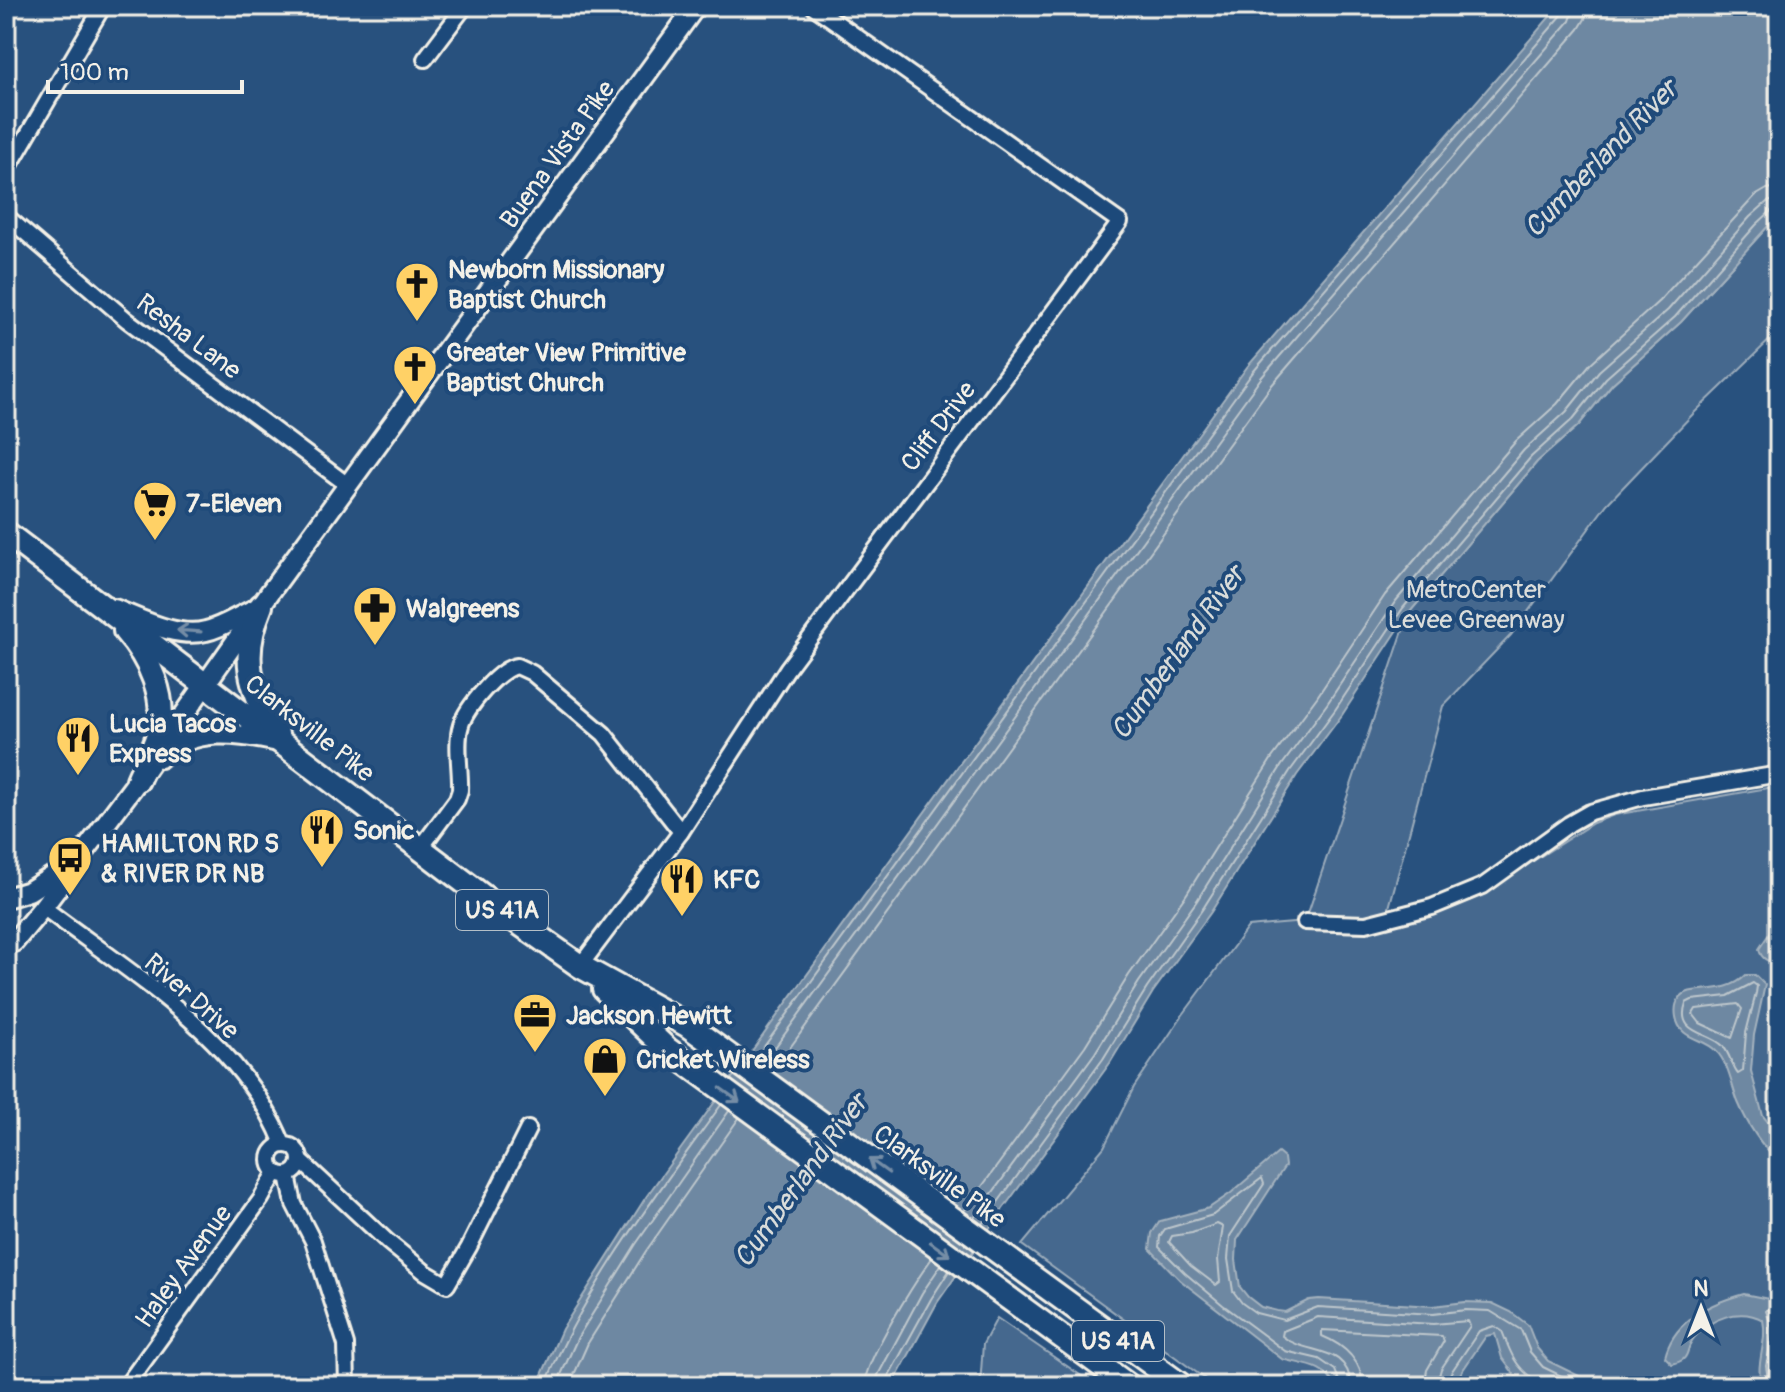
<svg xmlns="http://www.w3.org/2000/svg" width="1785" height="1392" font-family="Pangolin,sans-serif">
<rect width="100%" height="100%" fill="#28517e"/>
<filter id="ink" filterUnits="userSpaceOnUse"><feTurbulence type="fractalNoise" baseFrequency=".0125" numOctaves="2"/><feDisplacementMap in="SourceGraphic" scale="16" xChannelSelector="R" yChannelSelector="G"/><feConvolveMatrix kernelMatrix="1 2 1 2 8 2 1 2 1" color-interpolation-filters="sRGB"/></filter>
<g filter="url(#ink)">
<g fill="#45688e" stroke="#9cacbb" stroke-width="2">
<path d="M1779,214V331L1693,414L1607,504L1511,635L1443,706L1386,919L1472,900L1593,823L1614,815L1779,786V1386H1215L1022,1245L1104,1147L1134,1087L1182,1016L1248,927L1305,922L1409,613L1537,462L1579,425L1612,384L1681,322Z"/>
<path d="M997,1318L1096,1386H980L983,1344Z"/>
</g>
<g fill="#6e88a2" stroke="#a4b2be" stroke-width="2">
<path d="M1559,6H1779V214L1681,322L1612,384L1579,425L1537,462L1409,613L1342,715L1297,775L1211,912L1153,992L1110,1063L1000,1213L937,1303L892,1386H537L562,1329L646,1197L1247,367Z"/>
<path d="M1779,919V961C1770,964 1761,959 1759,949Z"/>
<path d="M1746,975H1755L1765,985L1754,1035L1751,1071L1763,1116L1779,1135V1163C1761,1145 1748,1126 1738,1102C1732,1087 1728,1062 1716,1051C1703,1037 1680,1041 1676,1017C1675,1011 1675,1004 1679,999C1690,982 1724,998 1746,975Z"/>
<path d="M1278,1153L1284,1158L1285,1166L1237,1240L1236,1260L1240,1287L1248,1297L1261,1307L1277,1311L1285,1312L1309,1300L1319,1299L1433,1306L1465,1302L1492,1303L1511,1312L1528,1325L1537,1348L1548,1361L1585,1379L1615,1386H1531L1517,1378L1502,1358L1495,1334L1486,1336L1452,1386H1334C1326,1364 1302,1365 1282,1359L1180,1280L1150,1249L1152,1233L1160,1221L1209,1208L1231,1193Z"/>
<path d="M1744,1294L1779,1301V1368L1776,1386H1761C1755,1362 1768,1342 1763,1320C1740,1307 1710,1318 1694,1338C1684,1350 1693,1359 1672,1364L1665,1357C1674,1320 1710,1303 1744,1294Z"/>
</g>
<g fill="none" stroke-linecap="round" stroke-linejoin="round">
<g stroke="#bec7cc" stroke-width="2">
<path d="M1753,983L1757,986L1756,993L1746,1033L1743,1071L1738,1074C1732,1067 1730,1054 1723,1046C1709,1031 1675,1035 1686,1003L1692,1000L1728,996Z"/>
<path d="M1738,1004L1742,1009L1732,1038L1700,1023L1693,1014L1696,1009Z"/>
<path d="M755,1059L1253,372L1562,15L1565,6"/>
<path d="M763,1064L1261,378L1570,21L1575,6"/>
<path d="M773,1071L1271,386L1579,29L1585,19L1587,6"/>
<path d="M964,1211L1085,1046L1129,975L1186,895L1272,758L1317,697L1385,595L1516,441L1557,404L1591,363L1659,301L1755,196L1767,189L1779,187"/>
<path d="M974,1218L1095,1053L1139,982L1196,902L1282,765L1327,704L1395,602L1524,450L1566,412L1599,371L1668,310L1750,217L1767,202L1779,199"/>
<path d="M982,1224L1103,1059L1147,988L1204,907L1290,771L1335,710L1403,608L1531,457L1573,419L1606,378L1675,317L1756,225L1771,211L1779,209"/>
<path d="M1217,1224L1223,1227L1218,1259L1220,1282L1216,1285L1191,1266L1169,1242L1172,1236L1192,1233Z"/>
<path d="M545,1386C584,1288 660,1190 721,1105"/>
<path d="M556,1386L578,1337L636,1244L729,1111"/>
<path d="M569,1386L588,1343L646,1251L739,1118"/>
<path d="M864,1386C865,1360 915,1282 932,1258"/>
<path d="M876,1386L878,1375L922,1293L941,1265"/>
<path d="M886,1386L887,1379L931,1299L949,1271"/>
<path d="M1341,1386L1335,1370L1319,1359L1285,1351L1223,1305L1185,1273L1159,1247L1160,1236L1165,1229L1213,1215L1262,1178L1264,1184L1230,1236L1228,1259L1233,1291L1242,1303L1256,1313L1284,1320L1318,1307L1433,1314L1466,1310L1490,1311L1521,1330L1530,1352L1543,1367L1582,1386"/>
<path d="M1351,1386C1348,1343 1306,1356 1282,1336L1283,1331L1318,1317L1433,1324L1468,1321L1470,1326L1441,1369L1436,1386"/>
<path d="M1363,1386C1362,1361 1344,1345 1322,1336V1330L1442,1336L1444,1341L1427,1370L1424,1386"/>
<path d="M1446,1386L1450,1374L1479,1331L1494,1326L1502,1331C1510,1351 1514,1365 1532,1378L1533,1386"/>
<path d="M1769,1386L1766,1366L1773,1331L1766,1311L1770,1307L1779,1308"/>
</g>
<g stroke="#f4f1e8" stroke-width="20">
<g id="minor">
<path d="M425,59L465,6"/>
<path d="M6,172L103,6"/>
<path d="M6,216L127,320L349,486"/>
<path d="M420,849L457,799L460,790C461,770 455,744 461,725C466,708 499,668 517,666L532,673L604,734L681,832"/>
<path d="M43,907C131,974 241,1038 283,1144"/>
<path d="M1305,922L1366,924L1432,907L1483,886L1569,824L1590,812L1643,797L1779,774"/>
<path d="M580,966L681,832L787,669L1120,222L813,6"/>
<circle cx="285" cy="1160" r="15"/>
<path d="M301,1161L388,1242L425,1272L447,1285L469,1247L528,1129"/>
<path d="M288,1175L294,1204L313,1241L346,1345L347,1386"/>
<path d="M126,1386L261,1199L276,1172"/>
</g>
</g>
<g stroke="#f4f1e8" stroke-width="24">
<g id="secondary">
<path d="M114,609C140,619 177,639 206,631C224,627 242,614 259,607"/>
<path d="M160,758C193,726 237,733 279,742"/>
<path d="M6,898L29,891L67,867"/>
<path d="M6,936L14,942L43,907L133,787L271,591L696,6"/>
</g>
</g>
<g stroke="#f4f1e8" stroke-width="28">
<g id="primary">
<path d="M6,533L509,916L580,966L687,1025L1182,1386"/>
<path d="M261,606C240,656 249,688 277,734"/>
<path d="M125,631C149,658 168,698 158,734C154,750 144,765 138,780"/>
<path d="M604,989L667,1049L1129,1386"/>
</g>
</g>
<use href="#minor" stroke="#1f4a7a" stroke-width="14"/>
<use href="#secondary" stroke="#1f4a7a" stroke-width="18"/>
<use href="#primary" stroke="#1f4a7a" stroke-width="22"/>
</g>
<defs><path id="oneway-shaft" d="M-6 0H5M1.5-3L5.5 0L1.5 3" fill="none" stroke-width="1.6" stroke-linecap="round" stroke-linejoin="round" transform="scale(2)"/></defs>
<g stroke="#748da6">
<use href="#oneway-shaft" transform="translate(189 631) rotate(-176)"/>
<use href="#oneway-shaft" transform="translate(730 1095) rotate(36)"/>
<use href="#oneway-shaft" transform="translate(879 1166) rotate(-144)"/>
<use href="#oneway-shaft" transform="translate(940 1249) rotate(36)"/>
</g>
</g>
<defs>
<g id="church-pin" transform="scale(2.3)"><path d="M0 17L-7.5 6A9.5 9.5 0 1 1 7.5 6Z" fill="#ffd166" stroke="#1f4a7a"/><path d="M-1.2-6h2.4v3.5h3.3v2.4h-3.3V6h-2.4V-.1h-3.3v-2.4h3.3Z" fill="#111"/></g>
<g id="supermarket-pin" transform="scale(2.3)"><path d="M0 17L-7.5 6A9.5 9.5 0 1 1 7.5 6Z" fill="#ffd166" stroke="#1f4a7a"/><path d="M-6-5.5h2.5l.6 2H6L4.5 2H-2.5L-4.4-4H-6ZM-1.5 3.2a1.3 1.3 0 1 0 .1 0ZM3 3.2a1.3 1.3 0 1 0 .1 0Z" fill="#111"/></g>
<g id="pharmacy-pin" transform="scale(2.3)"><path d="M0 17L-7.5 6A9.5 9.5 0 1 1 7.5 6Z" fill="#ffd166" stroke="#1f4a7a"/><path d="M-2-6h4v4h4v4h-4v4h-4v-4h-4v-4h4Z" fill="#111"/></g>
<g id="restaurant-pin" transform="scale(2.3)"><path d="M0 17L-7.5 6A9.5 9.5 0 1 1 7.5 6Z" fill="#ffd166" stroke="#1f4a7a"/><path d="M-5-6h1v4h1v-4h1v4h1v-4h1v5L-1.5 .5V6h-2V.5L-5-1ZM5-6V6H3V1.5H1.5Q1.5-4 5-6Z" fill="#111"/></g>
<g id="bus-pin" transform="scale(2.3)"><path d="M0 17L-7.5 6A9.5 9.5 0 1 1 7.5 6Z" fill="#ffd166" stroke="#1f4a7a"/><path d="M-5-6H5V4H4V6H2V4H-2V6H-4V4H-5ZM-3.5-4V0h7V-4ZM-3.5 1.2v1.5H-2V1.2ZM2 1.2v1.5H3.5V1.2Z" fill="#111"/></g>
<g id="office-pin" transform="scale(2.3)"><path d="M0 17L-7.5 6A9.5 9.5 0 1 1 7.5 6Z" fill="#ffd166" stroke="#1f4a7a"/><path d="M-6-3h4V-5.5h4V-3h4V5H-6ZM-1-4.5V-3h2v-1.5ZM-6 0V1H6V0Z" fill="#111"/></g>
<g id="shop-pin" transform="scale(2.3)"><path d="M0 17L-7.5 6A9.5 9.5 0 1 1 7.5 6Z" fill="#ffd166" stroke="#1f4a7a"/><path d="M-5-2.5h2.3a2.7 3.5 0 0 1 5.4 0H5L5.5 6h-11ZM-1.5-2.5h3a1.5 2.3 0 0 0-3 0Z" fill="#111"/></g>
</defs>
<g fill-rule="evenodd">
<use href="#church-pin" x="417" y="284"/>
<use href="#church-pin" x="415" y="367"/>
<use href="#supermarket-pin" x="155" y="503"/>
<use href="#pharmacy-pin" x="375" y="608"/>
<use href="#restaurant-pin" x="78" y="738"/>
<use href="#restaurant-pin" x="322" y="830"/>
<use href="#bus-pin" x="70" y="858"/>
<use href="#restaurant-pin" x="682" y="879"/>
<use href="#office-pin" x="535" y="1015"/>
<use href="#shop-pin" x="605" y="1059"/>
</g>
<g text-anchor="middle" stroke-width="8" stroke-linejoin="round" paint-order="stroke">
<g fill="#1f4a7a" stroke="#b4bfc7" stroke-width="2">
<rect x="456" y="890" width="92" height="40" rx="6"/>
<rect x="1072" y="1321" width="92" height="40" rx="6"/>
</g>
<g font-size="24" font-weight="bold" fill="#f4f1e8">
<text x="502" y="918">US 41A</text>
<text x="1118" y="1349">US 41A</text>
</g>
<g font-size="26" fill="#f4f1e8" stroke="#1f4a7a">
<text transform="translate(557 154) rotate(-54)" y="9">Buena Vista Pike</text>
<text transform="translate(189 336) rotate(37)" y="9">Resha Lane</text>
<text transform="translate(938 426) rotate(-53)" y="9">Cliff Drive</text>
<text transform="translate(310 728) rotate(38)" y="9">Clarksville Pike</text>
<text transform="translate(192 996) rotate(41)" y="9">River Drive</text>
<text transform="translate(940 1176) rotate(36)" y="9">Clarksville Pike</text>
<text transform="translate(183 1266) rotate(-54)" y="9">Haley Avenue</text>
</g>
<g font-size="26" font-weight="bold" fill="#f4f1e8" stroke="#1f4a7a" text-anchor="start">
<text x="448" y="278">Newborn Missionary<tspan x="448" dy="30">Baptist Church</tspan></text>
<text x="446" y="361">Greater View Primitive<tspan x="446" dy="30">Baptist Church</tspan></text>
<text x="186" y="512">7-Eleven</text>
<text x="406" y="617">Walgreens</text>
<text x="109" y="732">Lucia Tacos<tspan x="109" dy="30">Express</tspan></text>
<text x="353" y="839">Sonic</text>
<text x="101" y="852">HAMILTON RD S<tspan x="101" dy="30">&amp; RIVER DR NB</tspan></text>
<text x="713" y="888">KFC</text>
<text x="566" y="1024">Jackson Hewitt</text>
<text x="636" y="1068">Cricket Wireless</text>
</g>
<g font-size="26" fill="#dadcda" stroke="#1f4a7a">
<text x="1476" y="598">MetroCenter<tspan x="1476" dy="30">Levee Greenway</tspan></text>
</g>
<g font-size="28" font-style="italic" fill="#d9dcda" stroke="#1f4a7a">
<text transform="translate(1600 158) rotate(-46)" y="10">Cumberland River</text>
<text transform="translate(1177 652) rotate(-54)" y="10">Cumberland River</text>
<text transform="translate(800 1180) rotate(-54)" y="10">Cumberland River</text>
</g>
</g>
<rect width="1785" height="1392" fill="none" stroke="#1f4a7a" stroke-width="32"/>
<rect x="16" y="16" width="1753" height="1360" fill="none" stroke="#f4f1e8" stroke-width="3" filter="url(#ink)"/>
<g transform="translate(1701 1308)" stroke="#1f4a7a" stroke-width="6" paint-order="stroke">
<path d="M0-6L14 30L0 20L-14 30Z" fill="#f4f1e8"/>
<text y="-12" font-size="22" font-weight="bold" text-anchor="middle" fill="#f4f1e8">N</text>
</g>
<path d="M48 80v12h194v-12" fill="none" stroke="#f4f1e8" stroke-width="4"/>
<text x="60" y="80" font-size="24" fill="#f4f1e8" stroke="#1f4a7a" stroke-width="6" paint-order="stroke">100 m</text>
</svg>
